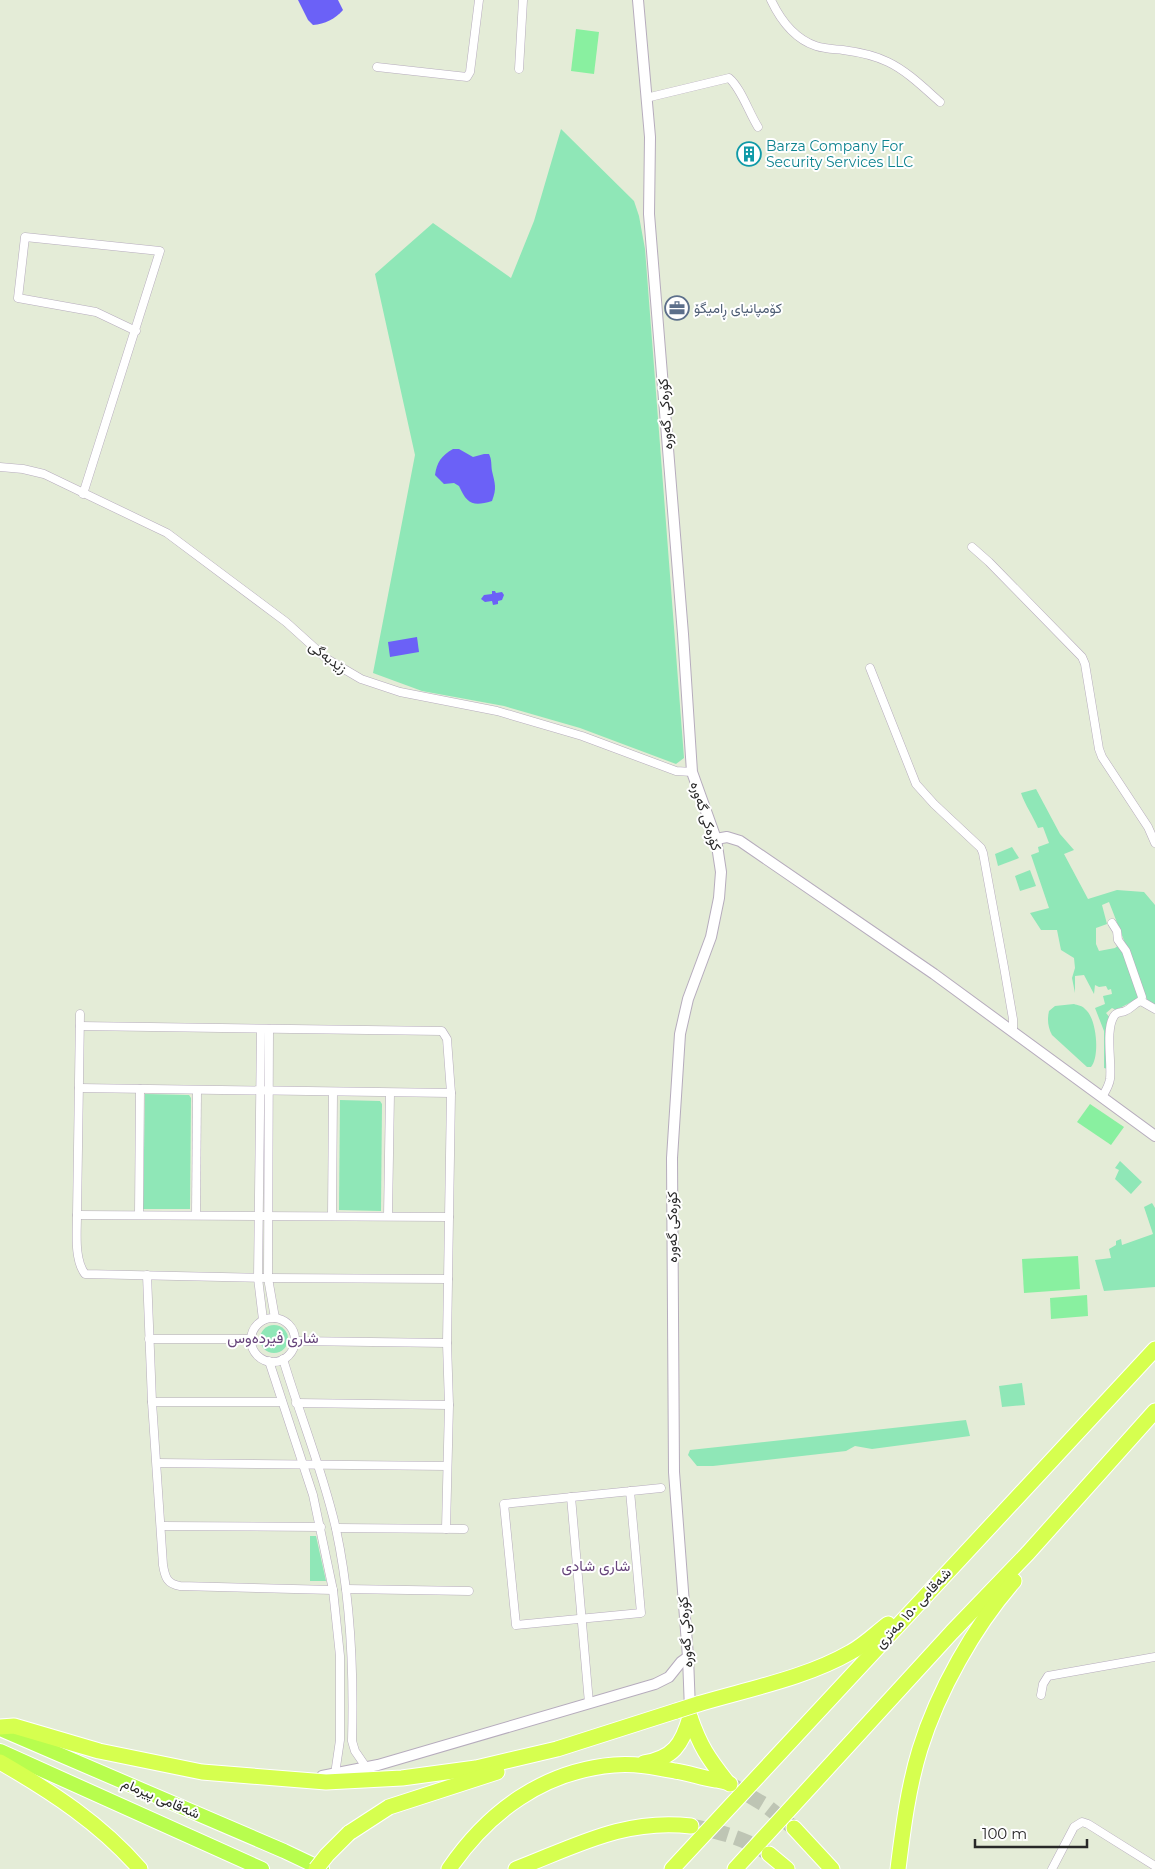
<svg xmlns="http://www.w3.org/2000/svg" width="1155" height="1869" font-family="Montserrat,Vazirmatn,sans-serif">
<rect width="100%" height="100%" fill="#e4ecd7"/>
<g fill="#8fe7b7">
<path d="M561,129L634,201L639,216L645,249L684,758L676,764L580,728L504,706L422,691L373,673L415,455L375,274L433,223L511,278L534,221Z"/>
<path d="M1036,789L1060,834L1074,850L1064,854L1088,899L1117,890L1144,892L1155,905V1005L1148,1002L1109,902L1102,905L1107,924L1096,928V944L1099,951L1115,948L1120,944L1139,998L1116,1010L1112,1008L1106,1013L1111,1019L1108,1069L1104,1068V1031L1095,1008L1105,1004L1103,996L1112,994L1111,989L1108,990L1106,986L1099,987L1095,985L1094,994L1084,975L1075,976V993L1072,978L1075,968L1074,958L1061,950L1057,930H1041L1030,913L1049,908L1031,855L1039,852L1038,847L1049,843L1043,827L1038,828C1033,816 1025,805 1021,793Z"/>
<path d="M1012,847L1019,858L998,866L995,854Z"/>
<path d="M1030,870L1036,886L1020,891L1015,876Z"/>
<path d="M1074,1004C1077,1005 1083,1006 1085,1009C1097,1018 1100,1057 1091,1067H1087L1052,1035C1048,1027 1047,1020 1049,1011L1055,1006Z"/>
<path d="M145,1094L189,1095L191,1098L190,1209H143Z"/>
<path d="M340,1100L380,1101L382,1104L381,1211L339,1210Z"/>
<path d="M1120,1161L1142,1182L1131,1194L1115,1179L1119,1170L1115,1168Z"/>
<path d="M1152,1203L1155,1208V1287L1104,1291L1095,1260L1111,1258L1109,1249L1116,1245V1241L1121,1239L1122,1245L1153,1234L1144,1207Z"/>
<circle cx="274" cy="1339" r="14"/>
<path d="M1022,1383L1025,1405L1002,1407L999,1386Z"/>
<path d="M966,1420L970,1436L872,1449L855,1446L846,1451L713,1466H697L688,1455L690,1450Z"/>
<path d="M310,1536H316L326,1581H310Z"/>
</g>
<g fill="#89f0a0">
<path d="M576,29L599,32L594,74L571,71Z"/>
<path d="M1090,1104L1124,1127L1111,1145L1077,1122Z"/>
<path d="M1078,1256L1080,1289L1024,1293L1022,1259Z"/>
<path d="M1087,1295L1088,1316L1051,1319L1050,1298Z"/>
</g>
<g fill="#6b61f7">
<path d="M298,0H338L343,10C335,19 325,24 313,25L308,20Z"/>
<path d="M453,449H459L473,457L484,454H489C492,460 491,465 492,471C495,484 497,488 492,501C473,507 467,504 459,486L454,483L444,484L435,475C437,462 441,456 453,449Z"/>
<path d="M492,591H495L496,593L502,592L504,595L502,600L498,601V604L493,605L492,601L485,602L481,599L484,595L492,594Z"/>
<path d="M417,637L419,652L390,657L388,642Z"/>
</g>
<g fill="none" stroke-linecap="round" stroke-linejoin="round">
<g stroke="#bec5b4" stroke-width="15" stroke-dasharray="15 8" stroke-linecap="butt">
<path d="M730,1784L765,1805L794,1828"/>
<path d="M691,1826C718,1831 743,1838 766,1852"/>
</g>
<g stroke="#b6acbd" stroke-width="9">
<g id="minor">
<path d="M771,0C780,19 795,39 816,46C825,49 834,49 843,50C858,52 874,55 888,62C907,71 924,88 940,102"/>
<path d="M377,67L467,77L470,72L479,0"/>
<path d="M519,69L523,0"/>
<path d="M646,98L729,78C741,88 749,113 758,127"/>
<path d="M0,467L23,469L44,474L167,533L286,622L327,659L361,679L400,692L497,711L582,736L676,771L692,772"/>
<path d="M83,494L160,251L25,237L18,298L96,312L136,331"/>
<path d="M972,547L989,562L1082,657L1085,664L1099,749L1102,757L1148,827L1155,843"/>
<path d="M870,668L916,784L934,804L981,848L983,853L1004,967L1013,1019V1030"/>
<path d="M1141,1001L1155,1009"/>
<path d="M80,1014L77,1215C77,1233 74,1259 85,1274L268,1278L448,1279"/>
<path d="M80,1026L442,1031L447,1039L451,1093L447,1343L449,1405L446,1529"/>
<path d="M269,1029L268,1278L275,1318"/>
<path d="M261,1030L258,1278L263,1320"/>
<path d="M79,1088L451,1093"/>
<path d="M1102,1097C1105,1092 1109,1086 1110,1079C1112,1062 1105,1030 1114,1016C1117,1011 1121,1013 1125,1011C1131,1009 1134,1003 1141,1001L1142,997L1126,951L1118,940L1117,931L1112,923"/>
<path d="M139,1214L140,1089"/>
<path d="M77,1215L449,1217"/>
<path d="M196,1215L197,1091"/>
<path d="M332,1216L333,1093"/>
<path d="M388,1216L390,1093"/>
<path d="M147,1275L152,1402L163,1565C165,1577 167,1584 180,1586L333,1590"/>
<circle cx="273" cy="1340" r="22"/>
<path d="M149,1339H251"/>
<path d="M295,1341L447,1343"/>
<path d="M283,1359C300,1416 323,1471 336,1529C351,1599 354,1669 352,1741L355,1751L366,1767"/>
<path d="M269,1361L313,1495L333,1590L340,1656V1740L335,1774"/>
<path d="M152,1402H282"/>
<path d="M296,1403L449,1405"/>
<path d="M157,1463L447,1466"/>
<path d="M630,1491L641,1613L516,1625L504,1504L661,1488"/>
<path d="M571,1497L589,1703"/>
<path d="M161,1526L321,1527"/>
<path d="M336,1528L464,1529"/>
<path d="M346,1589L469,1591"/>
<path d="M1041,1695L1043,1684L1048,1676L1155,1657"/>
<path d="M1052,1869L1074,1827L1082,1822L1088,1824L1155,1866"/>
</g>
</g>
<g stroke="#b6acbd" stroke-width="12">
<g id="tertiary">
<path d="M638,0L650,137L649,214L683,634L692,772L716,839L721,872L719,898L711,937L688,999L680,1034L672,1158L674,1472L688,1657L690,1710"/>
<path d="M716,839L727,837L740,841L934,974L1155,1136"/>
<path d="M322,1776L378,1765L655,1684L669,1677L681,1662L688,1657"/>
</g>
</g>
<g stroke="#fff" stroke-width="16">
<g id="trunk">
<path d="M0,1729L284,1851L322,1869"/>
<path d="M0,1751L262,1869"/>
</g>
</g>
<g stroke="#fff" stroke-width="17">
<g id="motorway">
<path d="M698,1704C748,1689 806,1678 851,1652C864,1645 876,1633 888,1624"/>
<path d="M690,1717C700,1746 708,1758 727,1782"/>
<path d="M0,1727L14,1726L99,1751L202,1772L326,1782L402,1778L476,1768L557,1749L676,1711"/>
<path d="M0,1762C52,1792 101,1824 140,1869"/>
<path d="M644,1763C673,1758 682,1745 690,1717"/>
<path d="M794,1828L832,1869"/>
<path d="M349,1833L389,1807L497,1772"/>
<path d="M769,1854L787,1869"/>
<path d="M449,1869C488,1812 543,1771 614,1765C634,1763 655,1767 675,1771C689,1773 702,1778 716,1780C721,1781 726,1781 730,1784"/>
<path d="M516,1869C576,1846 625,1818 691,1826"/>
<path d="M672,1869L1155,1349"/>
<path d="M735,1869L952,1632L1028,1553L1155,1411"/>
<path d="M898,1869C903,1829 908,1788 920,1749C938,1691 974,1627 1014,1581"/>
</g>
</g>
<use href="#minor" stroke="#fff" stroke-width="8"/>
<use href="#tertiary" stroke="#fff" stroke-width="10"/>
<use href="#trunk" stroke="#b8fd4e" stroke-width="14"/>
<use href="#motorway" stroke="#d6ff4f" stroke-width="15"/>
<g stroke="#fff" stroke-width="17" stroke-linecap="butt">
<g id="motorway-bridge">
<path d="M676,1711L698,1704"/>
<path d="M316,1869L327,1855L349,1833"/>
</g>
</g>
<use href="#motorway-bridge" stroke="#d6ff4f" stroke-width="15"/>
</g>
<defs>
<g id="building-ring" transform="scale(1.25)"><circle r="9.5" fill="#fff" stroke="#0f9aa8" stroke-width="1.5"/><path d="M-4-6H4V6H1V3H-1V6H-4ZM-2.5-4.3h1.7v1.8h-1.7ZM.8-4.3h1.7v1.8H.8ZM-2.5-1h1.7V.8h-1.7ZM.8-1h1.7V.8H.8Z" fill="#0f9aa8"/></g>
<g id="office-ring" transform="scale(1.25)"><circle r="9.5" fill="#fff" stroke="#5c6f8a" stroke-width="1.5"/><path d="M-6-3h4V-5.5h4V-3h4V5H-6ZM-1-4.5V-3h2v-1.5ZM-6 0V1H6V0Z" fill="#5c6f8a"/></g>
</defs>
<g fill-rule="evenodd">
<use href="#building-ring" x="749" y="154"/>
<use href="#office-ring" x="677" y="308"/>
</g>
<g text-anchor="middle" stroke-width="4" stroke-linejoin="round" paint-order="stroke">
<g font-size="14" fill="#0d838f" stroke="#fff" text-anchor="start">
<text x="766" y="151">Barza Company For<tspan x="766" dy="16">Security Services LLC</tspan></text>
</g>
<g font-size="14" fill="#4e5e75" stroke="#fff" text-anchor="start">
<text x="694" y="313">کۆمپانیای ڕامیگۆ</text>
</g>
<g font-size="14" fill="#282828" stroke="#fff">
<text transform="translate(665 414) rotate(-94)" y="5">کۆرەکی گەورە</text>
<text transform="translate(328 657) rotate(37)" y="5">زێدبەگی</text>
<text transform="translate(706 816) rotate(72)" y="5">کۆرەکی گەورە</text>
<text transform="translate(672 1227) rotate(-90)" y="5">کۆرەکی گەورە</text>
<text transform="translate(913 1608) rotate(-47)" y="5">شەقامی ١٥٠ مەتری</text>
<text transform="translate(685 1632) rotate(-94)" y="5">کۆرەکی گەورە</text>
<text transform="translate(161 1798) rotate(23)" y="5">شەقامی پیرمام</text>
</g>
<g font-size="15" fill="#67457b" stroke="#fff">
<text x="273" y="1343">شاری فیردەوس</text>
<text x="596" y="1571">شاری شادی</text>
</g>
</g>
<path d="M975 1839v8h112v-8" fill="none" stroke="#282828" stroke-width="2.5"/>
<text x="982" y="1839" font-size="15" fill="#282828" stroke="#ffffff" stroke-width="4" paint-order="stroke">100 m</text>
</svg>
